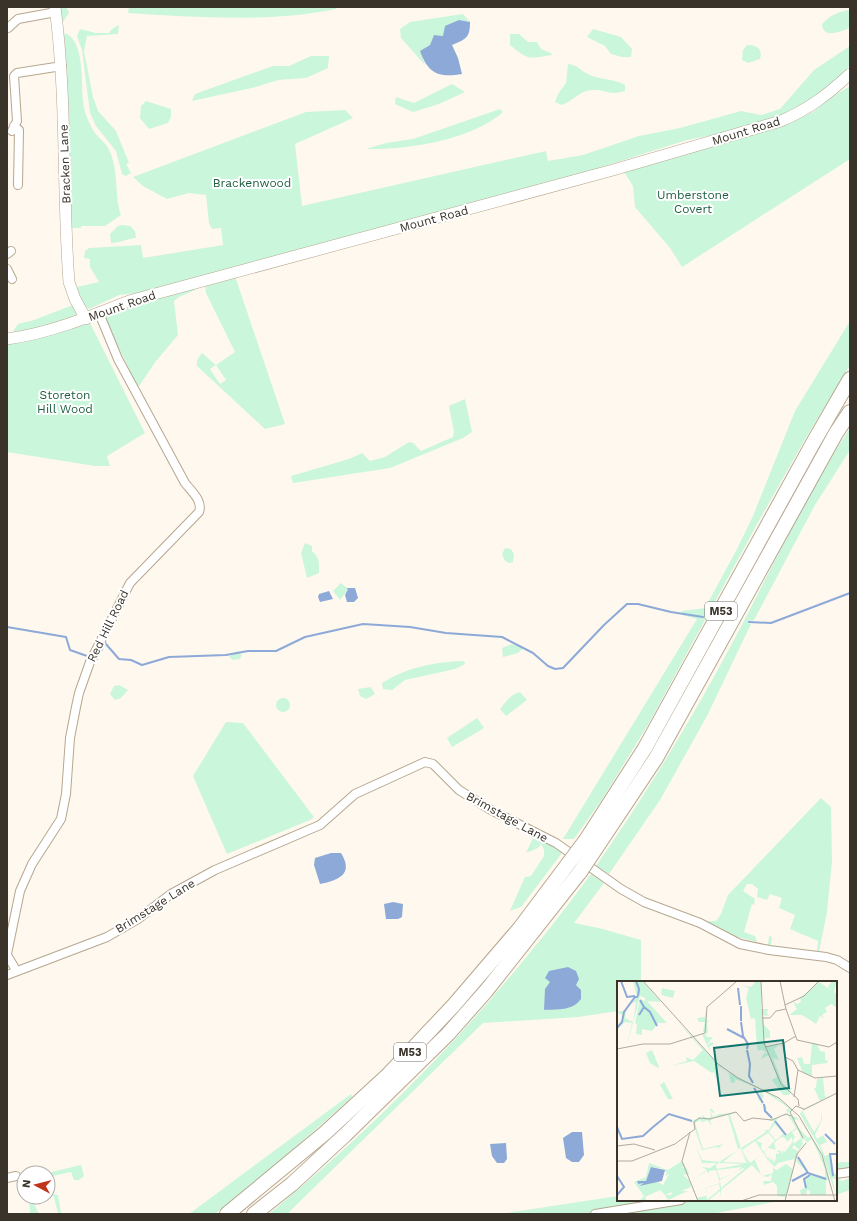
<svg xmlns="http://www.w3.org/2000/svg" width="857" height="1221" font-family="'Work Sans',sans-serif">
<rect width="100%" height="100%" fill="#fff8ee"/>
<g fill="#caf6dc" fill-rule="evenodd">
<path d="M59,7H74L67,8L69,13L62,23L60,20Z"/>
<path d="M129,7H336V9C268,23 196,17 128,13Z"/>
<path d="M850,10V28C841,31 823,40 822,24C829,16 839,11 850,10Z"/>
<path d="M463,14L470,22L459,20L443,36L434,35L430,45L420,51L425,65L401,38L400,29L410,22Z"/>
<path d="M119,25L118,34L87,36L84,51L93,97L98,111L116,131L129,163L126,164L131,173L126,176L122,174L116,151L96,126L90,113L82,50L77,36L80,29L96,33H109L112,29Z"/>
<path d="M593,29L621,37L632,49L631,57H622L611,54L605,46L587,37Z"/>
<path d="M65,33C85,41 81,83 83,101C84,112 89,124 95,133C100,139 107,144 110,152C119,172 114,195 121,215L105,226H81V228H71L62,39Z"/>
<path d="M510,34H519L528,42H537L541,49L551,53L552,55C528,59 528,60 510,45Z"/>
<path d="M747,45C757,45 763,49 760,59L748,63L742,60L743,50Z"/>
<path d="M850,46V65L835,81L810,100L783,114L739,130L687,140L586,172L138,293L119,295L89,309C82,306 78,294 77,287L99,282L90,267V259L84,258L85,251L89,248L141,245L143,258L223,245L221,228L212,229L209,223L206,195L189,193L167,199L143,186L133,177L306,112L345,110L353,118L295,144L302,206L546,151L548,161L583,155L639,136L680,128L741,111L761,115L780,109L814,70Z"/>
<path d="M311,56H329L328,68L306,78L278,80L256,87L192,101L195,94L273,66H289Z"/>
<path d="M568,64C580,66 578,69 588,74C598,80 613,78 625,85V91C608,96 607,89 593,90C580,90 573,101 562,105L555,102L558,94L566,83Z"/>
<path d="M452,84L465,92L439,104L413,112L395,104L396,97L414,103Z"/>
<path d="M850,86V159L682,267L670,248L635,207L633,186L624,172L786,124L813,112L830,98Z"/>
<path d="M146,101L171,109V117L168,123L149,129L140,118L141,106Z"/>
<path d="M500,109L503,112C472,140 407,150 366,149L386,143L413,139Z"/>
<path d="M122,225L130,226L135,231L136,238C126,239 120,243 111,243L110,234L118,226Z"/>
<path d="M235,276L285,424L265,429L197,366V360L202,353L216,365L235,352L206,293L205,283ZM216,365L226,380L220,384L210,369Z"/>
<path d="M195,285V290L179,297L174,301L178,335L156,361L139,386L137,385L103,315Z"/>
<path d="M73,305L77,312L76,315L72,317L34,329L12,333L18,324L34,320Z"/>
<path d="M850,321V365L804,441L761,517L649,723L603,798L574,839H563L697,619L682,615V611L705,608L736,551L753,516L795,411Z"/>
<path d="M90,323L145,433L107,456L110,466H95L7,452V343L46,336Z"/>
<path d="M465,399L472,432L463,438L390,468L293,483L291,476L349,459L362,453L370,461L385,457L409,442L413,443L421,451L453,437L454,432L449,406Z"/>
<path d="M850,428V450L815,505L754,620L749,621V624H751L707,716L660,800L609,874L596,866C647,793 693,717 735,638C772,568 806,494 850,428Z"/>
<path d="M305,543L312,546V551C320,558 319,563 319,573L307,578L301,553Z"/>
<path d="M505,548L511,549L514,554L513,562L509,563L505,561L502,554Z"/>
<path d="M341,583L348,589L340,600L333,591Z"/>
<path d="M512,644L524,648L518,653L503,657L502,648Z"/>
<path d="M237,651L242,655L240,659L233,660L229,657Z"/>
<path d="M464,661L465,664L455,669L405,680L392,690L383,689L382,683C408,667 434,662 464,661Z"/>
<path d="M119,685L128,690L121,698L115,700L110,694L114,686Z"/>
<path d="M371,687L375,694L366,699L360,696L358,689Z"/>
<path d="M520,692L527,700L506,716L500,709C505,703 511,694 520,692Z"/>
<circle cx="283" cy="705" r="7"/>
<path d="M477,718L484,728L452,747L447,738Z"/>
<path d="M226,722L243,723L314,817L310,820L227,854L193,776Z"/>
<path d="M821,798L831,807L832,861L827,912L819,952L817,953L762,944H768L769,936L772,937L771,945L812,952L817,951L818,941L790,929L795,915L779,908L782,898L770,894L767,900L757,897L758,889L752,884H747L743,891L755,899L754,905L752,904L744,932L755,936L757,942L729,935L705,921H716L721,914L728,895Z"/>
<path d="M533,838L550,844L562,853L521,907L510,911L525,877L531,876L544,856V849L541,844L538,848L526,853Z"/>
<path d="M591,874L604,883L574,923L599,928L641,940V982H618V1011L578,1017L483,1023L287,1214H269C391,1114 497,1002 591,874Z"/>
<path d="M351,1094L352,1097L279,1162L215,1214H189Z"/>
<path d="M841,1162H850V1172L836,1173V1164Z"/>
<path d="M81,1165L84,1176L79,1180H74L71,1172L48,1177L47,1173Z"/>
<path d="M836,1178L842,1181L850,1178V1190L836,1195Z"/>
<path d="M53,1194L58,1195L61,1213H58Z"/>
<path d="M618,1196V1200H785L711,1214H500Z"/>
<path d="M29,1197H41L34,1204L39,1214H30Z"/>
</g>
<g fill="#8da9d8">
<path d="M459,20L470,22C470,38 466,39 452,45L458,58L462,74C438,78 428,73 420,51L430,45L434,35L443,36L445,26Z"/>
<path d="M346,588H355L358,598L354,602H347L345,595L348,589Z"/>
<path d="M329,591L333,599L320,602L318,597L319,594Z"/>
<path d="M331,853H341C354,874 339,880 320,884L314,865L315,858Z"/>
<path d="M393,902L403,904L402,917L398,919H386L384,904Z"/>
<path d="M568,967L576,971L579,979L576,985L581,990V999C572,1011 558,1009 544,1010L545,989L550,982L545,978L549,971Z"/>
<path d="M572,1132H582L584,1155L579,1162H572L566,1158L563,1138Z"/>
<path d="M506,1143L507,1159L504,1163H497L492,1156L490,1144Z"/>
</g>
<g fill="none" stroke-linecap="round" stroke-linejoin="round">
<g stroke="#8da9d8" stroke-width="2">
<path d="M749,622L771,623L850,593"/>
<path d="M7,627L66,637L70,650L87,656"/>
<path d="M97,659L105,643L119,659L131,660L142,665L169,657L226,655L248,651H276L305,637L363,624L410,627L446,633L502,637L533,653L548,666L555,669L563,668L604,625L627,604H638L671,612L703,617"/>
</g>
<g stroke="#b6a78f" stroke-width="10">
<g id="street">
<path d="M8,28L18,19L56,12"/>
<path d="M14,126L19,130L18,185"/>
<path d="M12,131L17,121L14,76L17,73L62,66"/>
<path d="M7,254L11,251"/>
<path d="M7,269L12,279"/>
<path d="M7,954L20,891L32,864L61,819L66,794L70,738L76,707L79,693L90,662L130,583L199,512C203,501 192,492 185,483L118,359L99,313"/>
<path d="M7,955L16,970"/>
<path d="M7,975L107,937L138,919L171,894L215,870L320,825L355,794L425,762L433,764L459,790L491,810L556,843L621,889L644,902L700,923L740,944L769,950L826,957L837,960L850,968"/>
<path d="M836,1174L850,1172"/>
<path d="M7,1178L16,1176"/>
<path d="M595,1214L681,1200"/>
</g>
</g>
<g stroke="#b6a78f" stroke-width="12">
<g id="secondary">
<path d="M55,7C67,98 62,190 69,282L75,299L86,319"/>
<path d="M7,339C50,333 89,317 129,301L613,170L781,121C809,109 827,95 850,74"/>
</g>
</g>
<g stroke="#b6a78f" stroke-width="16">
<g id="highway">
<path d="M586,840L645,748L813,443L850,379"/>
<path d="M596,848L656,758L836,433L850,412"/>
<path d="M227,1214L325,1133L387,1076L454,1005L520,928L568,864"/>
<path d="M254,1214L292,1184L345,1135L448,1034L486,991L580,872"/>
</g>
</g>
<use href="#street" stroke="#fff" stroke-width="8"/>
<use href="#secondary" stroke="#fff" stroke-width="11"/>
<use href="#highway" stroke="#fff" stroke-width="14"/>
<g stroke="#b6a78f" stroke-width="16" stroke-linecap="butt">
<g id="highway-bridge">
<path d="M568,864L586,840"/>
<path d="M580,872L596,848"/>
</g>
</g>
<use href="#highway-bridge" stroke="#fff" stroke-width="14"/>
</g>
<g text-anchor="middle" stroke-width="4" stroke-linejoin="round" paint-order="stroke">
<g fill="#fff" stroke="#747069" stroke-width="1">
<rect x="705" y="602" width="32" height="18" rx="3"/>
<rect x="394" y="1043" width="32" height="18" rx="3"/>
</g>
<g font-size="11" font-weight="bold" fill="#393329">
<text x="721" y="615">M53</text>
<text x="410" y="1056">M53</text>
</g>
<g font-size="12" fill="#393329" stroke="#fff">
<text transform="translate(746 131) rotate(-17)" y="4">Mount Road</text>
<text transform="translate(65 164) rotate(-92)" y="4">Bracken Lane</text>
<text transform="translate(434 219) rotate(-15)" y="4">Mount Road</text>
<text transform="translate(122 306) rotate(-19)" y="4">Mount Road</text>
<text transform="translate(108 626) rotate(-64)" y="4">Red Hill Road</text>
<text transform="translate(507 817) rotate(29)" y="4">Brimstage Lane</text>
<text transform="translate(155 906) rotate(-32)" y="4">Brimstage Lane</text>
</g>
<g font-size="12" fill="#1c5e3f" stroke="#fff">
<text x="252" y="187">Brackenwood</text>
<text x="693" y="199">Umberstone<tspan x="693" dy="14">Covert</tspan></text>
<text x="65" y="399">Storeton<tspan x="65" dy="14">Hill Wood</tspan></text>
</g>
</g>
<g transform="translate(617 981)">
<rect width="220" height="220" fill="#fff8ee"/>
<path d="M16,0L26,1L23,13L26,1L44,21L30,20L50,42H41L35,50L25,48V54L19,53L20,43L18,42L23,18L28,20V17L23,15L10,65L15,42L8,41L0,48L7,35L0,31L9,29L8,37L16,41L19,21L14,22L20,16ZM139,0H144V28H151L150,32L152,35L145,34L147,44L153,50V57H148L149,65L165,64V66L163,64L157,68L162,79L156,77L165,101L171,108L175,107L172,114H166L155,99L160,96L152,74L144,78L147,72H151L145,69L149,67L142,70L140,68L138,37L134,38L129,17L132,7L124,4L134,6ZM215,0H220L217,11L220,14V27L214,23L208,27L210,31L205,34L207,37L203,35L199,43L185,34H172L180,28L176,21L180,23L184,21L183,17L202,1L214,9L211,6ZM45,7L58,10L56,17L44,14ZM89,28L90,40L92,39L90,42L91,50L89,56H96L90,64L95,61L97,63L92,66L93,71L85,53L90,54L86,50L88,41H82L80,37L88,36ZM61,41L108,90L156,114L175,128L170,133L181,137L200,164L209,187L216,214L211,199L209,200V214H193V210L190,209L189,214H184L183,209L189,206L187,198L193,194L180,181V174L178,182L177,178L161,182L158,186L150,178L138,160L125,169L133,182L144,174L138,179L144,194L135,184L104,209V216L108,220L104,216L103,210L91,220H81L79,217L89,215L90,210L88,207L76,211L75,204L77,211L88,207L103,202L99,189L92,190V193L90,190L75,199L90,189L85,186L93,187L100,182H85L78,163L85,179L102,181L121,169L106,181L130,182L123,170L132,182L124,169L125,167L121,168L111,134L92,138L96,137L93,140L95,145L90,139L86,141L84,139L85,142L86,144L83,139L78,142L86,168L106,163L102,167L99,166L85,169L75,140L83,136L87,139L85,135V134L90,137L94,136L93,128H95L97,131L98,128L97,133L93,129L96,136L102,133L119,132L113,134L124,167L149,151L147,149H152L157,140L149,139L155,138L147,130L146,123L136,126L145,123L141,118L144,111L147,115L143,119L150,127L149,129L156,138L171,132L169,129L172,127L143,108L118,98V101L114,102L112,93L98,82L105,112L97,91L95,92L77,80L54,85L70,80L69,76L76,79L86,69L74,56L61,60L52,63L74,56ZM171,134L179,147L169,154L159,140L162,135ZM182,138L194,155L191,157L180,145L177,139ZM158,143L166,153L159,159L152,151ZM180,148L186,160L187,157L189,161L192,158L187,164L195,158L208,188V196L192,192L181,176V170L175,167L177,164L182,169L186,163L184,157L177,163L176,161L179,162L176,160L168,171L166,169L165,174L164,170L159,169L163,172L159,173V177L163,176L159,177L157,182L155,178L152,179L153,176L151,177L147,173L151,174L147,172L151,167L159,169L157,162L164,156L168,155L165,156L168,157L170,161L175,156V160L178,156L175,151ZM151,152L158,159L147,171L144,167L145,162L139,160ZM103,181V182L127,183L100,188L99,184ZM125,186L119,191L103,198L100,189ZM126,187L127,188L104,207L103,199ZM102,203L103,208L90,219L89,207ZM195,62L200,63L203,70L208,71V79L211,80L210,82L195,84V96L186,92L180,77L185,76L187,83H193ZM35,69L42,86L41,87L33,82L29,72ZM206,97L208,116L213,114L208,117L207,118L193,126L187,127L203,120L197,107H199L200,98ZM47,101L56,118H51L43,104ZM205,127V139L198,154L200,158L206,154L210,161L203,164L208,175L213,173H220L213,174L215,191L220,194V199L215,197L219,214L203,167L183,133L185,129L197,151L204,140ZM65,180L68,185L63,187L69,186L72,193L66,194L73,200L74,206L64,210H71L51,219L48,214H54L55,211L48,214L43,209L28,216L30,220H22L27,215L17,201L29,196L32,182L51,189ZM34,186L48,188L46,190L50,191L48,195L52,193L46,204L39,200L20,203V200H29L34,187L36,188ZM169,183L176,188L169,216L160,215V205L156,201L147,204L146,200H154L155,193L151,196L145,195L156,192V187L160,189Z" fill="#caf6dc" fill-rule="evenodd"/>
<path d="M34,186L48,189L45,200L22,205L27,202L21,203L20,200H29Z" fill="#8da9d8"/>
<path fill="none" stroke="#8da9d8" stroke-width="2" d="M4,0L10,16L18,15M19,0L22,8L21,15M121,7L123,24M124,25V40M27,26L33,31L40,45M22,34L27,26L23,19M124,41L126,55L131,63L130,68M0,47L5,41L7,31L18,16H21M110,48L127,57M130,69L133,83L132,95L136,102M137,107L146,122M147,123L148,130L155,137M158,140L169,154M0,146L5,158L26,155L36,146M36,146L52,133L75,140M208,153L218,163M181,176L191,192L209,198M0,195L7,206L0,214M216,195L213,173H220M175,200L190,192M189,207L187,198L193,194"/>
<path fill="none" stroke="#b0a99f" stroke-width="1" d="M26,0L101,83L121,97L162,117L182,135L205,174L218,220M144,0L147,62L164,103L181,118L182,125M163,0L168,24M169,28L180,59L212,66L220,61M145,37H153L159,30L169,28L168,24L187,15L202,0M88,52L90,26L120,0M179,55L167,62V69L168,76L176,80L181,89M148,66L167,62M0,68L26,63H53L88,52M181,89L198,97L220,95M177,116L181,89M186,129L220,112M73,151L65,180L81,220M186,157L173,131L179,125L187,128M0,165L17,163L38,169M0,180H15L58,163L78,148L77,141L82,137L93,138L119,131L127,140L136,137L155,139L169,133L174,135M171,214H220M124,220L142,214H170M168,220L180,173L189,162"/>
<path fill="#0f766e" fill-opacity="0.15" stroke="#0f766e" stroke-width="2" d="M166,59L172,107L103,115L97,67Z"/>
<rect width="220" height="220" fill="none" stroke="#393329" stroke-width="2"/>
</g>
<rect width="857" height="1221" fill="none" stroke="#393329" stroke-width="16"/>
<g transform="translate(36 1185) rotate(277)"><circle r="19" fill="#ffffff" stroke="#b0ada9"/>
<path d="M0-3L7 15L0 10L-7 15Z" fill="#bf341b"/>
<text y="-6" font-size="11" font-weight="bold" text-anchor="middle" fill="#393329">N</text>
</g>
</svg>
